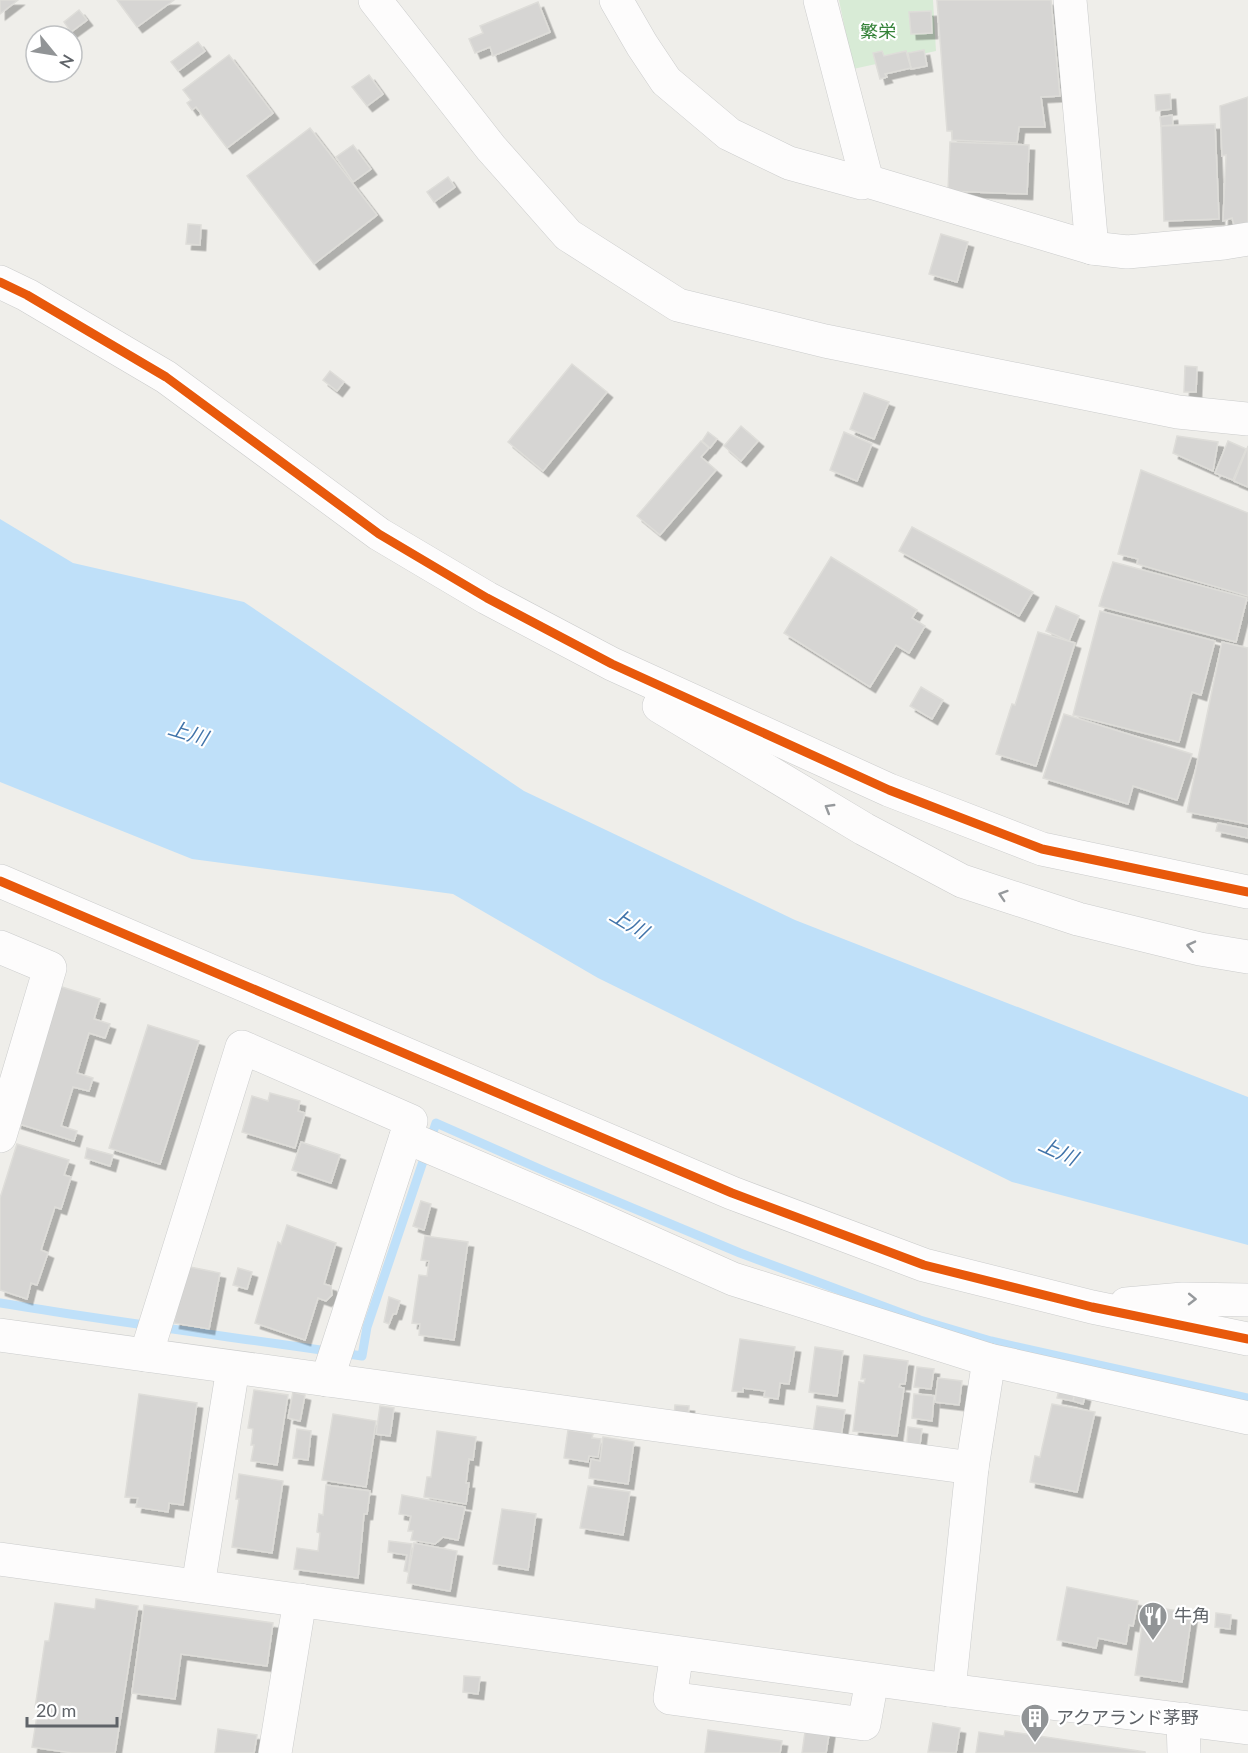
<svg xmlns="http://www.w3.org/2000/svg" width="1248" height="1753" font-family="Lato,'Noto Sans JP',sans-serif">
<defs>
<filter id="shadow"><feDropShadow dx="5.5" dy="5.5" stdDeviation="0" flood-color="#0004"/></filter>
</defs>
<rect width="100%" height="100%" fill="#efeeea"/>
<path fill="#d8ebd6" d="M839,0H933L936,51L853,69Z"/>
<path fill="#bfe0f9" d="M0,519L73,563L244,602L524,791L795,920L1248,1097V1245L1012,1182L598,978L453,894L192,859L0,782Z"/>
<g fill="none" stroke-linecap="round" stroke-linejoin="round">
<path stroke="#bfe0f9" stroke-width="9" d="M0,1303C120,1323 241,1338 362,1356L367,1327L436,1123L549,1173L740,1253L920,1320L991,1341L1248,1398"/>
</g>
<g fill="#d6d5d3" stroke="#deddd9" stroke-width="1.5" filter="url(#shadow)">
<path d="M0,0H18L0,14Z"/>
<path d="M117,0H174L137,27Z"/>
<path d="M937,0H1051L1060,96L1041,97L1045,127H1019L1017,143L952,140V131H947Z"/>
<path d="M538,2L550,32L493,56L490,47L475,53L469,39L483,33L480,26Z"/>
<path d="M79,10L87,20L71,32L64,22Z"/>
<path d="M931,11L932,33L911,34L909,12Z"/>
<path d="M198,42L205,51L178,71L171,62Z"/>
<path d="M924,50L927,66L911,69L908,53Z"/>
<path d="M882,51L884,56L906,51L911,68L885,74L887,77L880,79L873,53Z"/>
<path d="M229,55L273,113L227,148L196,107L192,110L187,103L191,100L183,90Z"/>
<path d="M369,75L383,94L367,106L352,87Z"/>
<path d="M1170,94L1171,109L1156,111L1155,95Z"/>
<path d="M1248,97V223L1234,225L1232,218L1223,221L1226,155L1222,156L1220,106Z"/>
<path d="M1172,115L1173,125L1161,126L1160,117Z"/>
<path d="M1215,124L1219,219L1164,221L1161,126Z"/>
<path d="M310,128L377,215L314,264L247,176Z"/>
<path d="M950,142L1029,145L1027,194L948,191Z"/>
<path d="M353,145L371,169L353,182L336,157Z"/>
<path d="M448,177L455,187L434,202L427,192Z"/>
<path d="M188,224L201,225L200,245L186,244Z"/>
<path d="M941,234L968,242L957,282L929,274Z"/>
<path d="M572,364L607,392L543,471L508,442Z"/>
<path d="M1185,366L1197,367L1196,392H1184Z"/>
<path d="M330,371L344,382L337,391L323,380Z"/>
<path d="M864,393L889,402L874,439L850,429Z"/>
<path d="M741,426L758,441L741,461L724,446Z"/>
<path d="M708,432L717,439L710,448L702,441Z"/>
<path d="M844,432L872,444L857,481L830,470Z"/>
<path d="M1177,436L1218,442L1213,471L1173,453Z"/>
<path d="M701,441L709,448L701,457L716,470L660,535L637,516Z"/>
<path d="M1228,441L1246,449L1233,480L1215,473Z"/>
<path d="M1248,446V487L1234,481Z"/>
<path d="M1141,470L1248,513V596L1137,564L1138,559L1118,554Z"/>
<path d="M912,527L1033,592L1019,616L899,551Z"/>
<path d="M831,557L917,610L912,618L925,626L909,653L896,645L870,687L784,633Z"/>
<path d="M1113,562L1247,598L1236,642L1099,606Z"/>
<path d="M1056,606L1079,616L1069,641L1046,631Z"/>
<path d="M1100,611L1215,641L1201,695L1192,692L1179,742L1073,715Z"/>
<path d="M1038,632L1075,643L1036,766L996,754L1012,704L1015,705Z"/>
<path d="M1222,642L1248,648V824L1187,812Z"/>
<path d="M921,687L943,700L932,719L910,706Z"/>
<path d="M1064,714L1192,754L1177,800L1133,786L1128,804L1043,778Z"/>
<path d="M1218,823L1248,829V838L1216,831Z"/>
<path d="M59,986L100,999L94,1019L110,1024L105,1038L89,1033L77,1073L93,1078L89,1091L73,1087L61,1126L77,1131L74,1141L16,1123Z"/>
<path d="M148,1025L199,1041L160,1164L109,1148Z"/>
<path d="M270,1093L300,1101L298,1111L305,1113L295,1148L242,1132L252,1096L268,1101Z"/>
<path d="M301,1142L340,1155L331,1183L292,1170Z"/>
<path d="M17,1144L69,1160L64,1175L71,1177L61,1209L55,1207L41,1250L48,1253L37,1285L31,1283L27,1299L0,1290V1198Z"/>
<path d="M87,1148L113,1155L110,1166L85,1158Z"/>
<path d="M421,1201L431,1204L424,1230L413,1226Z"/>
<path d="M287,1225L336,1243L324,1284L331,1286L332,1295L326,1301L318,1298L305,1340L255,1323L278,1242L281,1244Z"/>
<path d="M425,1236L468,1242L454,1340L419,1335L420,1324L412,1323L419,1275L427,1276L429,1261L421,1260Z"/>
<path d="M185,1266L220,1273L209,1329L174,1323Z"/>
<path d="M238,1268L252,1272L247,1289L233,1285Z"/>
<path d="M389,1297L400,1301L396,1314H393L389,1324L384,1322Z"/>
<path d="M740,1339L795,1347L789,1384L780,1383L778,1399L764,1397L765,1391L743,1388V1392L732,1391Z"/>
<path d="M815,1347L843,1351L837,1396L809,1392Z"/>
<path d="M864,1355L908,1361L905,1384H900L899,1387L904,1388L897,1436L853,1431L859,1382L864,1383L865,1379H861Z"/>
<path d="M917,1367L934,1369L931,1389L914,1387Z"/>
<path d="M938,1378L962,1381L959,1405L935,1402Z"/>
<path d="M254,1390L288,1395L277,1465L251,1461L254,1445H251L253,1429L248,1428Z"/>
<path d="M1059,1390L1075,1393L1073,1401L1057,1398Z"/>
<path d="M293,1392L305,1395L300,1421L288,1418Z"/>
<path d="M1075,1393L1085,1396L1083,1404L1073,1401Z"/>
<path d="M139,1394L197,1403L183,1505L169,1503L168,1512L136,1507L138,1498L125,1497Z"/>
<path d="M914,1394L934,1396L932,1421L912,1418Z"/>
<path d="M1052,1404L1095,1412L1077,1492L1030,1482L1035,1456L1040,1457Z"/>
<path d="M675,1405L689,1406L688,1417L674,1415Z"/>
<path d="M380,1406L394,1408L390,1436L376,1434Z"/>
<path d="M817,1406L845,1410L841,1437L813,1433Z"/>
<path d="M333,1414L376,1421L366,1487L322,1480Z"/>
<path d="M908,1427L922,1429L920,1444L907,1443Z"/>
<path d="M297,1429L311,1431L308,1460L293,1458Z"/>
<path d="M568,1430L593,1434L592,1438L601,1439L598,1457L589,1456L588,1462L564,1458Z"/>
<path d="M437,1431L476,1437L473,1460L469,1459L466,1483H469L466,1504L424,1497L427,1477H431Z"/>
<path d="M603,1437L634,1442L628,1484L589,1478L591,1459L600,1461Z"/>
<path d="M239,1474L283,1481L272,1553L232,1547L239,1499H236Z"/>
<path d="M326,1485L370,1491L367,1514H364L358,1578L294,1569L297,1548L318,1551L320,1533L317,1532L319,1514L323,1515Z"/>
<path d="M588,1486L630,1492L623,1535L580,1528Z"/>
<path d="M402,1495L465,1507L458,1540L443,1537L435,1544L411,1540L413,1531H408L411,1516L399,1514Z"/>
<path d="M502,1509L536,1514L528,1570L493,1564Z"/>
<path d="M389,1541L412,1544L408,1572L404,1571L407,1555L388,1552Z"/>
<path d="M414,1543L457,1551L450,1591L407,1583Z"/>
<path d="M1067,1587L1138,1601L1133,1626L1129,1625L1126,1644L1098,1638L1096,1648L1057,1640Z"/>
<path d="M96,1599L138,1606L115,1753H72L32,1747L38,1709L35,1708L45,1641H49L55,1603L95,1609Z"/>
<path d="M144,1605L273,1623L267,1666L181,1654L175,1699L132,1693Z"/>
<path d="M1145,1606L1192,1613L1182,1682L1135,1675Z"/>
<path d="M1216,1613L1231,1615L1230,1629L1215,1627Z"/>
<path d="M464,1676L480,1677L478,1694L463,1692Z"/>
<path d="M933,1723L960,1728L956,1753L928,1752Z"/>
<path d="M806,1725L830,1728L826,1753H802Z"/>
<path d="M218,1729L257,1735L254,1753H215Z"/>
<path d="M708,1730L782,1741L780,1753H705Z"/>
<path d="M1005,1731L1145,1752V1753H976L979,1732L1004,1736Z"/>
</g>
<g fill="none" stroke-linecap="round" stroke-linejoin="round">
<g stroke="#cbcccc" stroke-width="34">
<g id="minor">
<path d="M375,0L491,148L568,235L678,305L825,341L1178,412L1248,419"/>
<path d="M616,0L642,45L666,81L729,134L789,163L862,183L867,181L1092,248L1127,252L1224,243L1248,239"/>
<path d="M820,0L867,181"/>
<path d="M1070,0L1092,248"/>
<path d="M0,282L27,295L166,377L379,534L487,598L612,664L889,790L1042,849L1248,892"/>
<path d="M659,706L864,829L962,881L1078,919L1200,949L1248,957"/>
<path d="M0,881L732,1193L924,1265L1092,1307L1248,1339"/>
<path d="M0,947L50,968L0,1136"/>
<path d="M406,1137L587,1214L733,1279L989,1360L1248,1418"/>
<path d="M1126,1304L1183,1299L1248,1300"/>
<path d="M0,1335L972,1468"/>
<path d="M146,1355L242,1047L411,1121L327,1380"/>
<path d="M0,1559L949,1690L1248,1728"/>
<path d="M198,1586L233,1368"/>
<path d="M677,1653L670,1698L864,1724L872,1680"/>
<path d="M949,1690L972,1468L989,1360"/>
<path d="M1183,1719L1184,1753"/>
<path d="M275,1753L300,1600"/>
</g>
</g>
<use href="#minor" stroke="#fdfcfc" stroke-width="33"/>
<g stroke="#fff" stroke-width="13">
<g id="cycleway">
<path d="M0,282L27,295L166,377L379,534L487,598L612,664L889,790L1042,849L1248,892"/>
<path d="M0,881L732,1193L924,1265L1092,1307L1248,1339"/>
</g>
</g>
<use href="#cycleway" stroke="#e8590c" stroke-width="9"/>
</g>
<defs><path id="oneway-chevron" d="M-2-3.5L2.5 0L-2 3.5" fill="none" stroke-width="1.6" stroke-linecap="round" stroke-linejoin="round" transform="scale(1.5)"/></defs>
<g stroke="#96999c">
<use href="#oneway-chevron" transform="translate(829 808) rotate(-149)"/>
<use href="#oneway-chevron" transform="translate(1003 895) rotate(-162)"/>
<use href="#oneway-chevron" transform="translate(1191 946) rotate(-167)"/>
<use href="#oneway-chevron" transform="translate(1192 1299) rotate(1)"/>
</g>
<defs>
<g id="restaurant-pin" transform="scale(1.5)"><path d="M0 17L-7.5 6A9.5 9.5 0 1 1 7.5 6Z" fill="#919496" stroke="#fff"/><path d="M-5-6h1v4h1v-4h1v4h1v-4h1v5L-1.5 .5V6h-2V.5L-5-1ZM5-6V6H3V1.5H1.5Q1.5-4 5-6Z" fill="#fff"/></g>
<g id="building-pin" transform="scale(1.5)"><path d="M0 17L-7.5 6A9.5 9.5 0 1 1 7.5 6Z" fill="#919496" stroke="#fff"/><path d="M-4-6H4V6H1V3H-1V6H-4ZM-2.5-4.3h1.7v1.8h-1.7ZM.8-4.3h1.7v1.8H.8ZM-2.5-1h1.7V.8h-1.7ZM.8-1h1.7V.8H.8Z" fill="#fff"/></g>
</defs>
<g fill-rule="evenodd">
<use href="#restaurant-pin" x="1153" y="1616"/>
<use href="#building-pin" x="1035" y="1718"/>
</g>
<g text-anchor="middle" stroke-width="4.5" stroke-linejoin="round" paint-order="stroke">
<g font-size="18" fill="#348238" stroke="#fff">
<text x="878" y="38">繁栄</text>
</g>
<g font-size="18" fill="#5f6368" stroke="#fff" text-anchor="start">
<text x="1174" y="1622">牛角</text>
<text x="1056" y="1724">アクアランド茅野</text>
</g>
<g font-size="20" font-style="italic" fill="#4174aa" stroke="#fff">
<text transform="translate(188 733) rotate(17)" y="7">上川</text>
<text transform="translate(629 923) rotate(31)" y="7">上川</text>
<text transform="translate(1058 1151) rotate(25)" y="7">上川</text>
</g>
</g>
<g transform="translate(54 54) rotate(120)"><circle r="28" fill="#ffffff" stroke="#bfc1c3" stroke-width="1.5"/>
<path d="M0-4.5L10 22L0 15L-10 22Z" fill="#919496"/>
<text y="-9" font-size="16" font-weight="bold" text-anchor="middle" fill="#5f6368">N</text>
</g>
<path d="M27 1717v9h90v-9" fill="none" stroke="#5f6368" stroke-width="3"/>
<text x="36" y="1717" font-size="18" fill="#5f6368" stroke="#ffffff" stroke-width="4.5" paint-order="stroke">20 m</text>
</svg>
